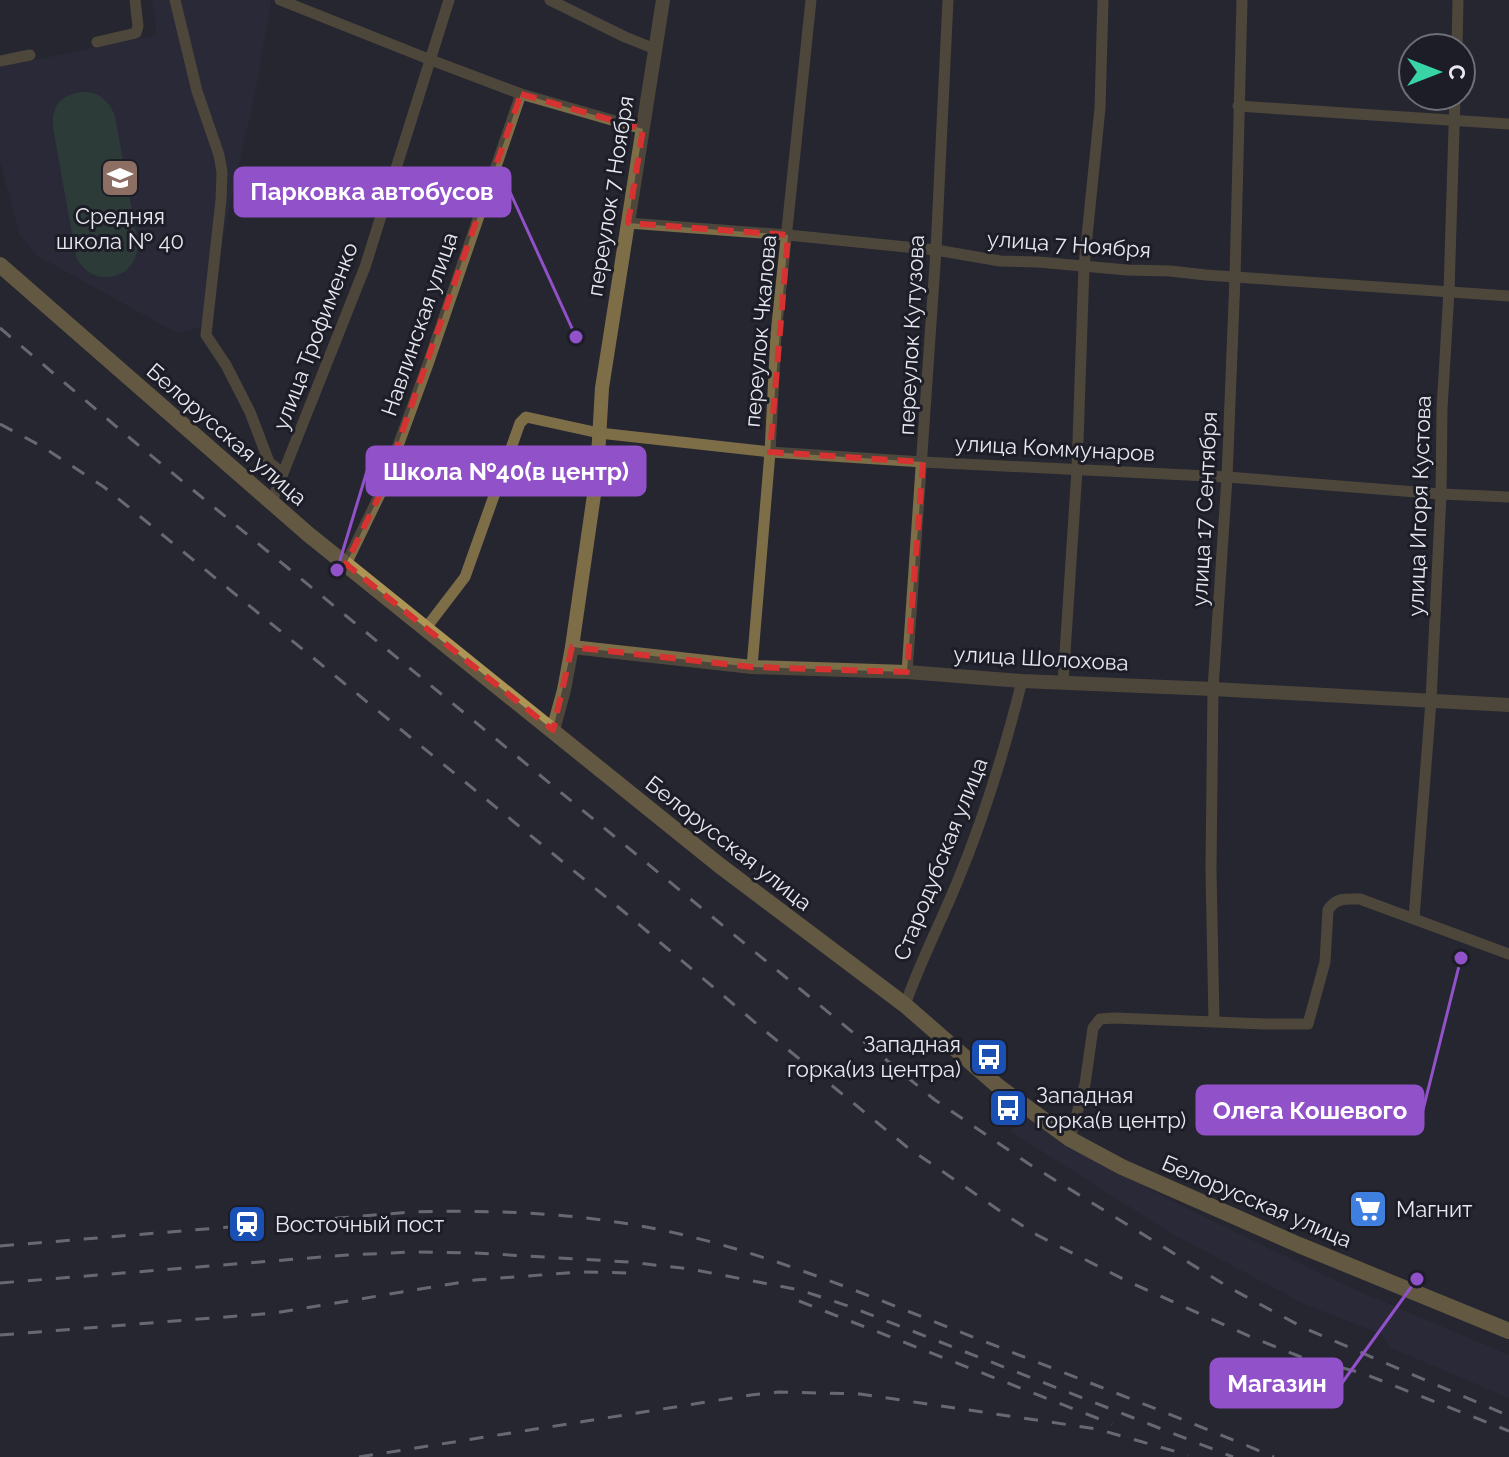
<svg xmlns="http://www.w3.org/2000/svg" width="1509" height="1457" font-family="Raleway,sans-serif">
<rect width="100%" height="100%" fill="#262631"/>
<g fill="#2d2d3e">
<path d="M152,0H270L271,3L255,93L203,327L177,333L36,255L19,234L0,161V67L157,35Z"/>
<path d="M1026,1117L1151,1190L1237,1233L1347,1286L1509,1355V1398L1391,1348L1381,1334L1306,1305L1169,1232L1010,1131Z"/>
</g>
<path fill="#345341" d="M83,92C99,91 109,101 115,116L138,244C137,281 90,290 76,256L53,128C51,106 61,94 83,92Z"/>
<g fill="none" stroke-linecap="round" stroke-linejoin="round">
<g stroke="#7d6e47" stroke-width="11">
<path d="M175,0L197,91L219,155L222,172L221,200L206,335L226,365L250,412L269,462L282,473"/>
<path d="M280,0L431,60L521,94L643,129"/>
<path d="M550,0L625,37L655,49"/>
<path d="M97,42L136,33L138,26L135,0"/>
<path d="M1457,48L1458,0"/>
<path d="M0,61L30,55"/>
<path d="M1238,106L1509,124"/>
<path d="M628,223L788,235L936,250L1000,261L1038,262L1127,270L1170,271L1206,275L1509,296"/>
<path d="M272,501L365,267L449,0"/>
<path d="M346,564L381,492L428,364L521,94"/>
<path d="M426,628L465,577L520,423L526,417L599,433L770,452L923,462L1227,477L1441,494L1509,497"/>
<path d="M752,667L770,452L776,334L811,0"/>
<path d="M907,672L936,250L948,0"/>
<path d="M1063,683L1077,470L1084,266L1100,108L1103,0"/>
<path d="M1414,918L1431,701L1441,494L1442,409L1449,291L1455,96"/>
<path d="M905,1005C920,962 941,922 958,880C985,815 1005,749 1022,681"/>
<path d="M1214,1021L1211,870L1213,689L1227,477L1235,277L1242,0"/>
<path d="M1070,1139L1085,1084L1093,1028L1100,1019L1114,1018L1265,1024H1308L1325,962L1328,910C1336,897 1347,899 1360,899L1509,954"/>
</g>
<g stroke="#7d6e47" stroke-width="14">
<path d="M572,647L752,667L907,672L1022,681L1213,689L1509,705"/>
<path d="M553,730L564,690L572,647L597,474L602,388L663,0"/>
</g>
<path stroke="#ad9555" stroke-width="16" d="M0,265L308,534L719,865L905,1005L999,1087L1070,1139L1122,1167L1299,1245L1509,1331"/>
<g stroke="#b9b9c1" stroke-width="3" stroke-dasharray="14 14" stroke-linecap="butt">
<path d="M0,328L131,439L935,1100L1029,1164L1230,1288L1304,1328L1509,1416"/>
<path d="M0,424L43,447L104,487L623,911L764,1030L907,1147L1006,1215L1037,1235L1127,1281L1251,1337L1301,1357L1362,1373L1509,1431"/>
<path d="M0,1246L411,1212C484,1210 556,1212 629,1224C753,1244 869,1297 986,1342C1082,1380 1179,1417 1274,1457"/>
<path d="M0,1283L347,1255L413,1252L475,1253L629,1262L690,1269L800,1290L851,1307L1233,1457"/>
<path d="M799,1301L1112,1424"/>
<path d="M0,1335L275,1313L475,1280L580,1272L632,1273"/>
<path d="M359,1457L751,1395L779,1392L860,1394L1097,1429L1188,1455"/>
</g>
</g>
<path d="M0 0H1509V1457H0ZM521,94L643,129L628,223L788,235L770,452L923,462L907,672L752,667L572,647L553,730L346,564L381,492Z" fill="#262631" fill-opacity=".55" fill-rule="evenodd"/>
<path fill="none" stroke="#d73232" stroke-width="6" stroke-dasharray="16 10" stroke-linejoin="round" d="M521,94L643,129L628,223L788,235L770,452L923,462L907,672L752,667L572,647L553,730L346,564L381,492Z"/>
<defs>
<g id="school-square" transform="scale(2)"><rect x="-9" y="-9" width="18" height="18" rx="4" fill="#8d6e63" stroke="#1d1d27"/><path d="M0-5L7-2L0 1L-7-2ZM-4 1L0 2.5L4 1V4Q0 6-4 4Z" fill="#fff"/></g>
<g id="bus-square" transform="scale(2)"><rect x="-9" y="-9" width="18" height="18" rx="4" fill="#1a4fb4" stroke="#1d1d27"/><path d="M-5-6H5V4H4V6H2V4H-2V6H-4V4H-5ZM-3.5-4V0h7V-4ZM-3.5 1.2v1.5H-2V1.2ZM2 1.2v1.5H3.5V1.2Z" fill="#fff"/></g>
<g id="supermarket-square" transform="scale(2)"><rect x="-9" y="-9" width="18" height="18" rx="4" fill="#3f7fe0" stroke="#1d1d27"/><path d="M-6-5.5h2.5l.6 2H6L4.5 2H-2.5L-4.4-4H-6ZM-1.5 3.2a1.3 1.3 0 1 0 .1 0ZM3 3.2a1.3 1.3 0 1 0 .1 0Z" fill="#fff"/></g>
<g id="station-square" transform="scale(2)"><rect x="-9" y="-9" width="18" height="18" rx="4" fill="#1a4fb4" stroke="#1d1d27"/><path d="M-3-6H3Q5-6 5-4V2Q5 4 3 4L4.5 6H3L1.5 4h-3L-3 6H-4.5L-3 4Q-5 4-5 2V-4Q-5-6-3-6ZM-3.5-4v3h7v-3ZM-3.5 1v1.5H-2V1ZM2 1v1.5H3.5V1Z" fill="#fff"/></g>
</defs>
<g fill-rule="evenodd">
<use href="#school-square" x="120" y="178"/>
<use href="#bus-square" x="989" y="1057"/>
<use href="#bus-square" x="1008" y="1108"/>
<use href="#supermarket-square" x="1368" y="1209"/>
<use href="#station-square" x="247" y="1224"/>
</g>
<g text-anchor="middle" stroke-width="6" stroke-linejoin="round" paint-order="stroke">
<g font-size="22" fill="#e7e7ef" stroke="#1d1d27">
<text transform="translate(610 196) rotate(-81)" y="8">переулок 7 Ноября</text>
<text transform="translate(1069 244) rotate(4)" y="8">улица 7 Ноября</text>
<text transform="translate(419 324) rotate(-71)" y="8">Навлинская улица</text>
<text transform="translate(760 331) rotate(-85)" y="8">переулок Чкалова</text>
<text transform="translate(911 335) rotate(-87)" y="8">переулок Кутузова</text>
<text transform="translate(315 336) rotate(-69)" y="8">улица Трофименко</text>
<text transform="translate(227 434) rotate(41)" y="8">Белорусская улица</text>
<text transform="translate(1055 448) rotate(3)" y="8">улица Коммунаров</text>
<text transform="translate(1419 506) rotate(-88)" y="8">улица Игоря Кустова</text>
<text transform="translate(1204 509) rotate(-87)" y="8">улица 17 Сентября</text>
<text transform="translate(1041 658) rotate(3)" y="8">улица Шолохова</text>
<text transform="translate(729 843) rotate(38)" y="8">Белорусская улица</text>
<text transform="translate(940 859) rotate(-68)" y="8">Стародубская улица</text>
<text transform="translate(1257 1201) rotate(23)" y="8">Белорусская улица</text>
</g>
<g font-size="22" fill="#e7e7ef" stroke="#1d1d27" text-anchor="start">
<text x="120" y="224" text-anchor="middle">Средняя<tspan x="120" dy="25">школа № 40</tspan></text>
<text x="961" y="1052" text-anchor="end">Западная<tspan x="961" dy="25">горка(из центра)</tspan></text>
<text x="1036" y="1103">Западная<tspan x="1036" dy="25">горка(в центр)</tspan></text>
<text x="1396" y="1217">Магнит</text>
<text x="275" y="1232">Восточный пост</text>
</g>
</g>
<path fill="none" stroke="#9151c9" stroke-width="3" d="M576 337L510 192M337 570L367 471M1461 958L1423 1110M1417 1279L1342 1383"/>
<g fill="#9151c9" stroke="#1d1d27" stroke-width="3">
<circle cx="576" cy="337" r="8"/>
<circle cx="337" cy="570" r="8"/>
<circle cx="1461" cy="958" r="8"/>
<circle cx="1417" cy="1279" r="8"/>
</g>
<g fill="#9151c9" stroke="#9151c9" stroke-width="3">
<rect x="235" y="168" width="275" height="48" rx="8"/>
<rect x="367" y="447" width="278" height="48" rx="8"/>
<rect x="1197" y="1086" width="226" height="48" rx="8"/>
<rect x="1211" y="1359" width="131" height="48" rx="8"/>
</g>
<g font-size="24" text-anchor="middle" font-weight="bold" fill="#fff">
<text x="372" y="200">Парковка автобусов</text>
<text x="506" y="480">Школа №40(в центр)</text>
<text x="1310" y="1119">Олега Кошевого</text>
<text x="1277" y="1392">Магазин</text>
</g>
<g transform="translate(1437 72) rotate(90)"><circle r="38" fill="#1d1d27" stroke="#6e6e77" stroke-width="2"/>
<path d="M0-6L14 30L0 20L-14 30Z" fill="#38d4a6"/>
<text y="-12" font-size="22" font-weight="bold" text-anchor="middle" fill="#e7e7ef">С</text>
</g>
</svg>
